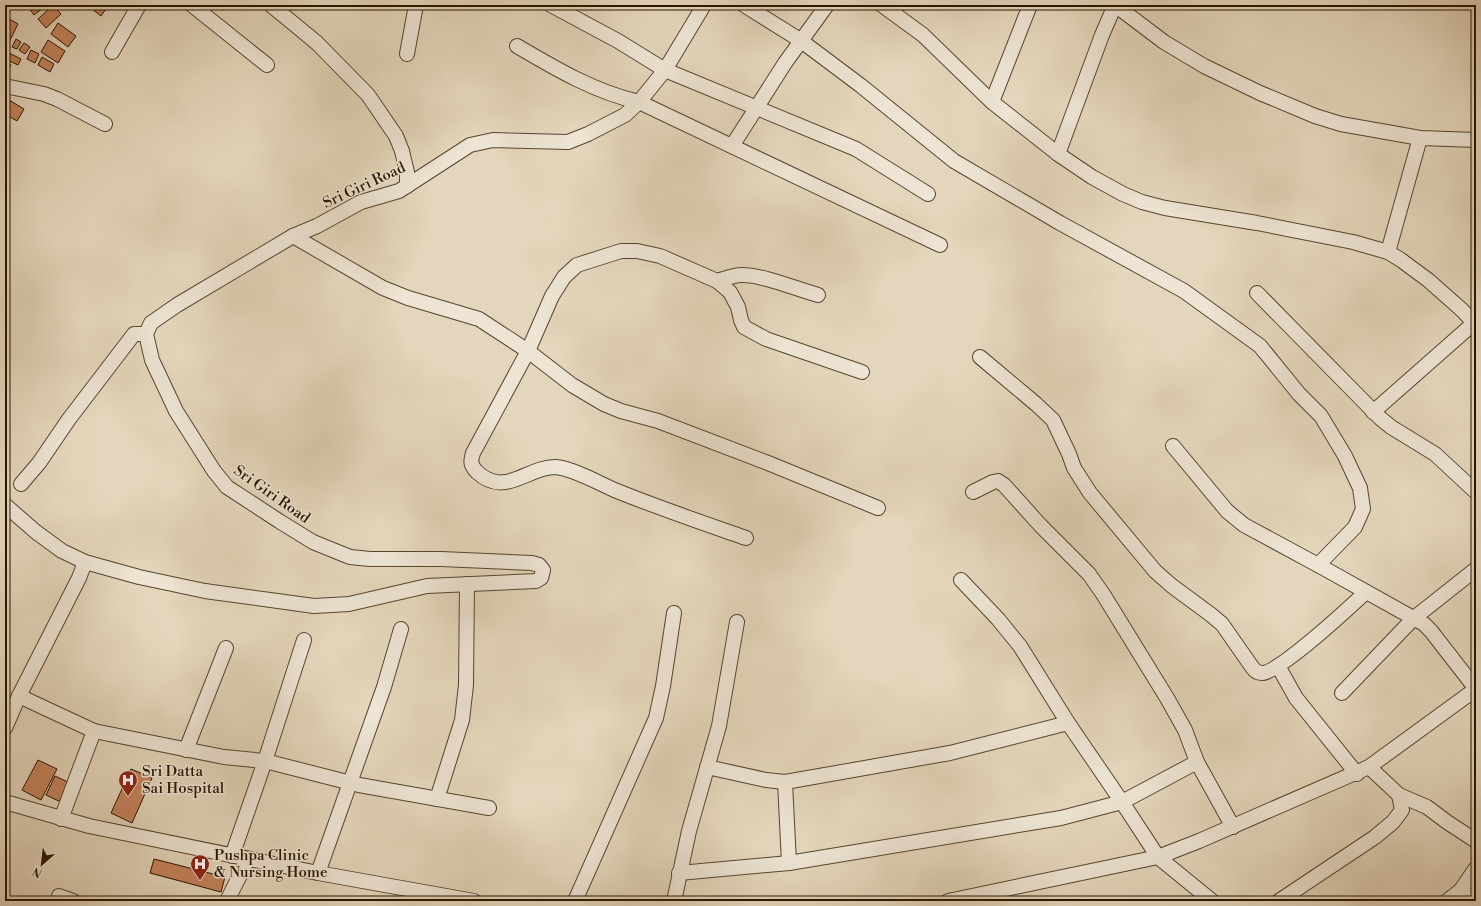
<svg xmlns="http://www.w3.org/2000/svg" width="1481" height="906" font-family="'Libre Bodoni',serif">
<rect width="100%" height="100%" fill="#e4d6bc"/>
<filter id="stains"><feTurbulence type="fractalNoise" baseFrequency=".005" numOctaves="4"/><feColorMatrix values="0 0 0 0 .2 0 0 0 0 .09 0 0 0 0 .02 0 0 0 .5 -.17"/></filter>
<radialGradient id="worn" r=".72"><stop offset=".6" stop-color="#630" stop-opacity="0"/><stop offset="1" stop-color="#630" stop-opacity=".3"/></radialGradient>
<g fill="#c5835d" stroke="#271500">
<path d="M31,5H47L34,15L28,7Z"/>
<path d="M53,5L61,14L46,28L38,19Z"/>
<path d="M87,5H101L106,9L101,16Z"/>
<path d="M6,17L18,24L8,44L5,43V20Z"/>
<path d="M58,23L76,36L68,47L51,34Z"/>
<path d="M16,39L21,42L17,49L12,47Z"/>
<path d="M48,40L65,51L58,63L41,52Z"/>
<path d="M24,43L30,47L25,54L19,50Z"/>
<path d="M31,50L39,54L35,63L27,59Z"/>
<path d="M7,52L21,59L18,65L5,59Z"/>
<path d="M42,57L54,64L50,72L38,65Z"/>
<path d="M5,62L11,65L7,71L5,70Z"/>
<path d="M9,100L24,109L17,121L5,114V107Z"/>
<path d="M38,760L57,769L41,800L22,790Z"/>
<path d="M131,769L152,778L132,823L111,813Z"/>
<path d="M55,776L72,784L63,803L46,795Z"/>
<path d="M154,859L225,877L221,892L150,873Z"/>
</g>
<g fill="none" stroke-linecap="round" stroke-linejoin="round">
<g stroke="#56452f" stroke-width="16">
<g id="minor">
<path d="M192,5L267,65"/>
<path d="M271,5L317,43L368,95L396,136L402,151L407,172V186"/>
<path d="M551,5L618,41L665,70L856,149L928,194"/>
<path d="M744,5L800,40L860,85L954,161L1060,223L1184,291L1260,346L1299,394L1321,416L1345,456L1360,488L1363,509L1355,527L1318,565"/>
<path d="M882,5L923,35L992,102L1058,154L1092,177L1123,194L1142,202L1165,208L1257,223L1353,242L1388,252L1401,260L1428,280L1462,310L1476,325"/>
<path d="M517,46C556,69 595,92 639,102L940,245"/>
<path d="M112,52L139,5"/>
<path d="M407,54L416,5"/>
<path d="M5,86L44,94L57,99L105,124"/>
<path d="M992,102L1030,5"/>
<path d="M732,146L785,63L827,5"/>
<path d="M1058,154L1102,35L1115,5L1164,42L1204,66L1260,93L1315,116L1341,124L1420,138L1476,140"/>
<path d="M293,236L383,288L408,298L479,319L528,351L572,385L604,404L621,411L658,421L768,463L878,508"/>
<path d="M1388,252L1420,138"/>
<path d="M717,281C725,279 733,275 742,275C764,275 796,289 818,295"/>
<path d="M1257,293L1380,418L1391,427L1435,454L1476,492"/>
<path d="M980,357L1036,404L1053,420L1069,454L1074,468L1090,493L1155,571L1172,586L1210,614L1222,624L1252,667C1254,670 1257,673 1262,673C1278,674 1351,606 1366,592"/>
<path d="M1373,412L1474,323"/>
<path d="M1173,446L1227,511L1244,525L1318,565L1424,624L1431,631L1476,689"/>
<path d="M21,484L39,463L69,419L134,334H146"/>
<path d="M973,492L993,482L998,481L1004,485L1041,526L1089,574L1103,594L1167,698L1185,730L1197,762L1233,827"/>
<path d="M5,505L36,532L62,551L85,562L139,577L205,591L314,606L349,604L427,586L536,581L541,578L543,570L539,565L532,563L441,559H370L350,557L313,542L279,521L227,487L214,471L176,411L152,360L146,334L151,323L177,305L293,236L317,226L361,202L399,191L470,145L493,140L568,142L588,134L625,115L639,102L665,70L704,5"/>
<path d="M746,538C703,523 659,508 617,491C600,484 573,468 555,467C527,467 505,498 477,472C471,466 470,462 473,453L528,351L552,296L564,277L577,265L621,251H637L660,256L717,281L730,292L738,307L741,320L744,327L766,339L862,372"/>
<path d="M961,580L998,619L1020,646L1068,723L1122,802L1158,857L1212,901"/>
<path d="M1278,666L1296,698L1357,774"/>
<path d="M1342,693L1414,618L1476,569"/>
<path d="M19,696L94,731L224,757L265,761L359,785L489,808"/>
<path d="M5,728L19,696L79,578L85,562"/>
<path d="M186,750L226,648"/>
<path d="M707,767L766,780L785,782L950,753L1068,723"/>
<path d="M785,782L789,863"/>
<path d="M1399,795L1427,807L1447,822L1476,841"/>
<path d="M437,799L462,720L466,685L467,584"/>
<path d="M5,802L89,826L318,873L474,901"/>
<path d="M61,819L94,731"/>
<path d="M232,856L265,761L304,640"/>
<path d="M318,873L384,687L401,629"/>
<path d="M679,873L789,863L1061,818L1122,802L1197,762"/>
<path d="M1461,890L1473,901"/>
<path d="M59,896L73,901"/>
<path d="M227,901L248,859"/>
<path d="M575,901L656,718L663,686L674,613"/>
<path d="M674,901L689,831L719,726L737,622"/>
<path d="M948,901L1158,857L1199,841L1369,767L1476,689"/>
<path d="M1279,901L1375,837L1393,822L1402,810L1399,795L1369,767"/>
<path d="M1447,901L1461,890L1476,868"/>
</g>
</g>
<use href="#minor" stroke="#ede4d3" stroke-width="14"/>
</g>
<defs>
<g id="hospital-pin" transform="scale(1)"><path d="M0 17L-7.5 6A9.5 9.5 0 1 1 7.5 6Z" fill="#8f2418" stroke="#ede4d3"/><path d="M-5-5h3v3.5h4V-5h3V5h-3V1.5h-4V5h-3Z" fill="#fff"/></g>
</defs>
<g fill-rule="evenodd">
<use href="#hospital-pin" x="128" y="780"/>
<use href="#hospital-pin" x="200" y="864"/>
</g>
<g text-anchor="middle" stroke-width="3" stroke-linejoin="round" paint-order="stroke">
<g font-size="15" fill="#271500" stroke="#ede4d3">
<text transform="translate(364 185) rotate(-25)" y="5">Sri Giri Road</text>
<text transform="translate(272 494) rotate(35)" y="5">Sri Giri Road</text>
</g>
<g font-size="15" fill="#271500" stroke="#ede4d3" text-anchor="start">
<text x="142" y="776">Sri Datta<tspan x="142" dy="17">Sai Hospital</tspan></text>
<text x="214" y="860">Pushpa Clinic<tspan x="214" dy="17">&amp; Nursing Home</tspan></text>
</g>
</g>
<rect width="1481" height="906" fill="none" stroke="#e4d6bc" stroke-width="20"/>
<rect x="6" y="6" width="1469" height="894" fill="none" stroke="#271500" stroke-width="2"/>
<rect x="10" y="10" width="1461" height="886" fill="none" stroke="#271500"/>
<g transform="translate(42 864) rotate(208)" stroke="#ede4d3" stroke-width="3" paint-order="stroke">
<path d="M0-3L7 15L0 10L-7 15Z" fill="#271500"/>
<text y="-6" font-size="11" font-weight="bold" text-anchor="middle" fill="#271500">N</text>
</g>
<rect width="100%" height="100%" filter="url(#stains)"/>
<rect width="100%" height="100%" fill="url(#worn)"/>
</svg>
